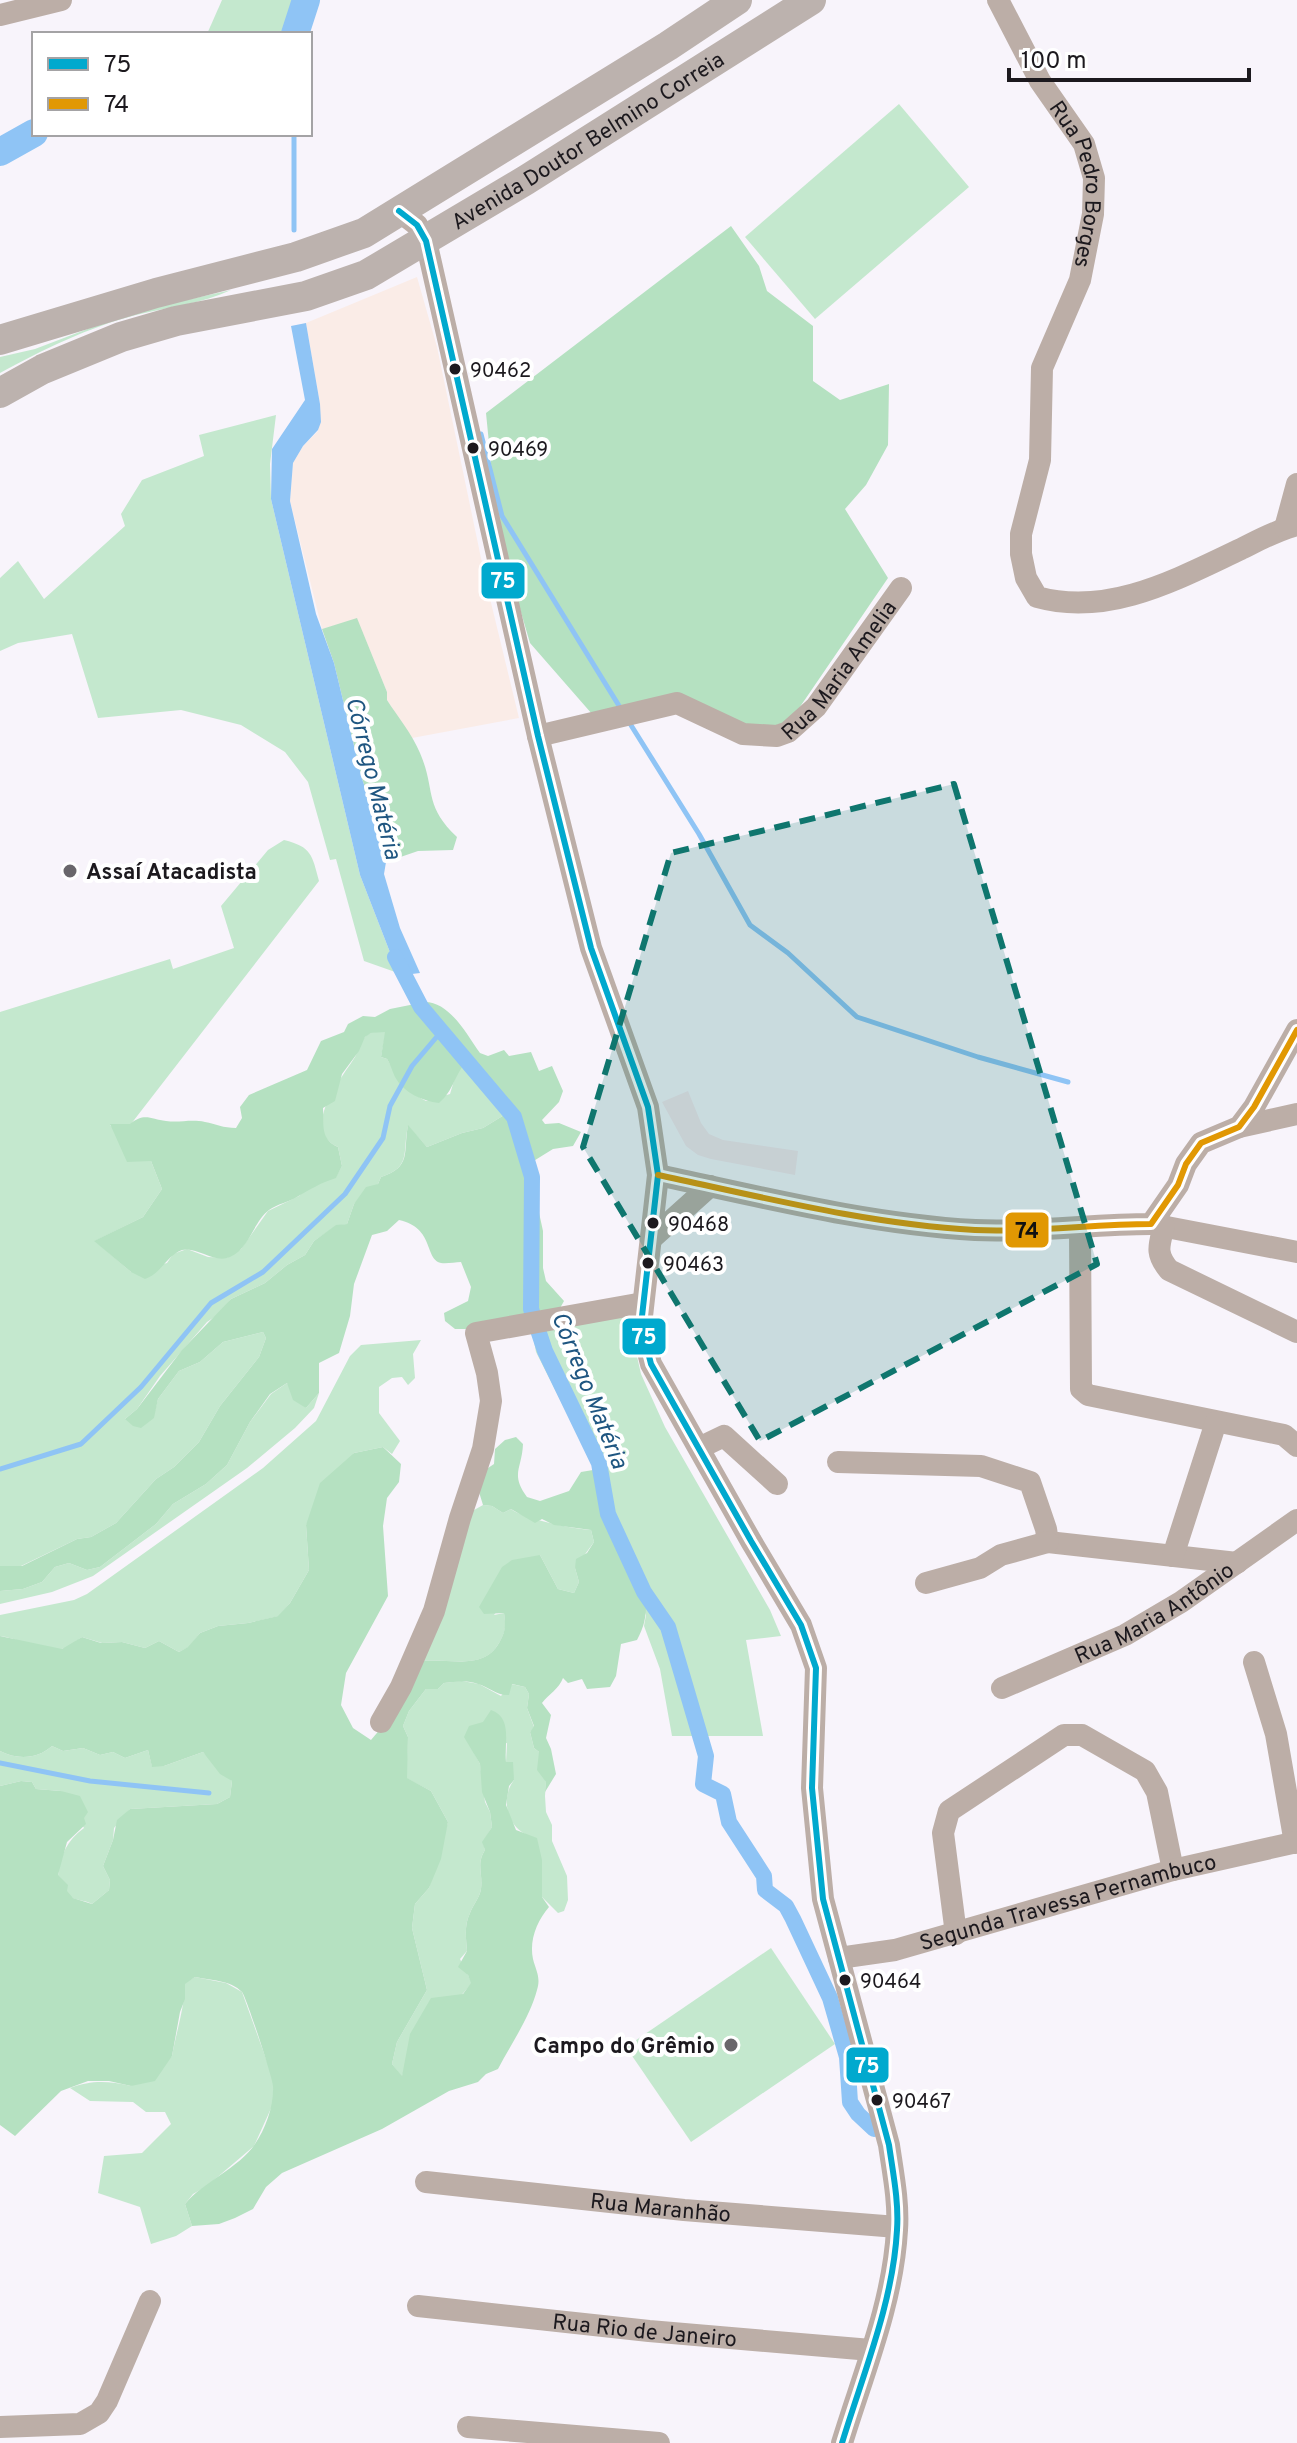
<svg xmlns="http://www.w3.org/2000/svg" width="1297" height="2443" font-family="Overpass,sans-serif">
<rect width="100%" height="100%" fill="#f8f4fb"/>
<path fill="#faece7" d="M417,277L437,347L486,582L519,718L412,738L387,700V692L357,619L322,629L290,501L293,463L303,446L318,431L320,404L306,323Z"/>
<path fill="#f6e6ed" d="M688,1091L701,1123L709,1134L723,1140L798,1151L795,1175L711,1159L698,1155L686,1146L662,1102Z"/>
<g fill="#c4e8ce">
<path d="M222,0H306L295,34H207Z"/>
<path d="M899,104L969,187L815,319L745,237Z"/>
<path d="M231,290C201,304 168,307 136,315C89,327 42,350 0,373V357L35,349L132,312Z"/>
<path d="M276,415L270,464L271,499L360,875L398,973L364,961L336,859L330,860L308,782L285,752L241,725L181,710L98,718L72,634L18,643L0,651V578L18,561L44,599L125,526L121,514L142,480L204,456L199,435Z"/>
<path d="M284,840C312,847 312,855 319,881L131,1124L110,1125L151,1161L162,1189L143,1217L95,1241L131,1272L167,1263L173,1254L187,1249L208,1257L227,1258L241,1249L268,1211L299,1196L309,1187L336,1177L342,1166L338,1147C299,1130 341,1079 355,1057C359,1050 361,1040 367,1035C372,1031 380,1032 386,1031L381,1057L387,1059C400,1079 403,1089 426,1101L450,1094L456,1074L466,1062L509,1112L483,1128L462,1133L427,1147L408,1126C402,1152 412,1167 381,1177L378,1184L354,1204L347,1224L336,1226L314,1241L305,1255L287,1265L265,1283L231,1299L219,1314L207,1322L160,1376L137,1409L125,1419L153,1418L158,1399L179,1371L200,1362L223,1342L263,1332L266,1338L259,1357L220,1406L199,1442L174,1467L156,1479L116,1523L91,1537L77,1539L21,1566H0V1012L170,959L173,969L234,948L221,906L268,850Z"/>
<path d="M627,1313L641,1374L665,1427L770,1610L781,1636L746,1640L763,1736H672L660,1669L644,1626L646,1615L602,1505L599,1477L536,1352L531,1326Z"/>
<path d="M421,1340L413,1354L415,1378L408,1385L402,1377L392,1378L379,1387V1413L400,1441L392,1454L383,1447L354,1453L306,1525L309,1570L290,1603L279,1616L248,1623L218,1626L200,1633L189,1647L179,1652L159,1641L145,1648L122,1642L102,1643L82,1637C77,1640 71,1646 65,1648C47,1655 19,1638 0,1636V1615L74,1600L87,1594L263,1468L316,1421L350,1356L361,1345Z"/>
<path d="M287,1383L306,1408L319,1393L314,1408L295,1428L247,1468L93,1576L52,1592L0,1604V1591L23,1589L42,1582L55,1567L69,1563L87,1570L100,1567L156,1524L173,1504L206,1484L227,1465L250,1422L271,1394Z"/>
<path d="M483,1505L492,1506L503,1513L511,1509C524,1519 573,1529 591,1530L594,1542L575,1568L579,1582L574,1593L558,1589L540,1555L494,1615L504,1613C506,1626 506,1631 499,1643C483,1671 450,1658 423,1661L467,1514Z"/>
<path d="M462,1681L479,1684L501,1696L511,1684L525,1687L529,1694L527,1708L534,1727L530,1732L534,1748L539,1752L546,1782L545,1796L546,1812L552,1825V1841L567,1876L568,1900L564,1911L558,1913L542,1897L541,1875L525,1834C506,1824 501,1797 514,1780L506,1762L507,1743L474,1753L480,1764L485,1802L490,1812L492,1827L483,1842L485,1850C476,1864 483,1873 481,1889C480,1897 473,1905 470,1913C464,1925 466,1938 467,1951L460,1959L472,1983L407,2058L402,2077L392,2064L397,2042L427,1990L412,1928L415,1904L429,1888L448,1822L431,1791L406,1778L408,1737L403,1726L409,1711L426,1689H438L444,1683Z"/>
<path d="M52,1746L63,1751L83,1748L100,1755L113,1752L125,1758L148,1750L152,1766H164L203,1752L232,1781L230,1797L217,1804L130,1809L114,1828L113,1840L103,1866L110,1880L109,1890L92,1904C87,1901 77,1900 73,1898C64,1894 66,1881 58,1876C60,1856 67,1840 84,1828L61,1791L36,1789L32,1782L21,1781L0,1786V1751C17,1760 38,1759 52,1746Z"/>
<path d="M771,1948L835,2044L691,2142L626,2047Z"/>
<path d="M195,1977L226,1983L242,1992L274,2081L273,2104L254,2146L207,2186L193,2194L185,2204L192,2226L176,2236L151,2244L140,2207L98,2193L104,2156L142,2153L171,2124L165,2112H146L133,2102L90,2101L70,2088C92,2080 108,2081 131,2086L172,2056C176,2033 185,2006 185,1983Z"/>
</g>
<g fill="#b5e1c1">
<path d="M731,226L759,266L767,291L813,326V381L840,400L889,384L888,445L866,485L845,509L888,578L791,720L750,735L692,703L592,714L530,643L498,534L486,413Z"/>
<path d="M357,618L387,692V700C398,717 412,734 420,753C436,790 423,805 457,837L453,850L418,851L386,862L379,827L362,779L334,663L322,629Z"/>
<path d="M425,1002C450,1002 467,1035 480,1053L488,1056L504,1050L509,1056L531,1052L539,1071L552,1066L563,1091L559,1102L542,1120L545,1124L559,1123L581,1132L573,1146L553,1149L532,1162L536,1181V1199L543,1231V1268L546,1281L564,1301L559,1310L475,1329H455L445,1321L444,1313L468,1301L471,1287L461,1262C455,1262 447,1264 441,1263C424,1259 435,1228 399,1220L387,1231L372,1235L354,1284L350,1316L339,1353L319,1363V1393L306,1408L293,1400L287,1383L270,1394L250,1422L227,1465L206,1484L173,1504L156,1524L100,1567L87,1570L69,1563L55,1567L42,1582L23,1589L0,1591V1566H22L77,1539L91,1537L116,1523L156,1479L174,1467L199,1442L220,1406L259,1357L266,1338L263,1332L223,1342L200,1362L179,1371L158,1399L154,1418L141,1428L133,1426L125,1419L137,1409L182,1350L231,1299L265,1283L287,1265L305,1255L314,1241L336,1225L347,1224L354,1204L366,1187L378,1184L381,1177C412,1167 403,1152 408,1125L427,1147L462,1133L483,1128L509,1112L466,1062C453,1078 454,1090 439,1103C422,1101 404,1093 395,1077C392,1071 391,1065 387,1059L381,1057L385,1032L371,1033L365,1037L359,1051L342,1074L335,1101L323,1108C324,1125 320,1139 338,1147L342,1166L336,1178C320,1183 311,1189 297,1197C289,1202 277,1204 269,1210C253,1222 250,1248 230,1257C214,1264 197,1246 182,1250C167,1255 162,1273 145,1279L131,1272L94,1241L143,1217L162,1189L151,1161L127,1162L110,1124H130C144,1112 151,1119 166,1121C179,1123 191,1119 205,1122C216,1124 223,1128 236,1128L242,1118L240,1107L249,1095L307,1070L321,1041L344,1032L348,1024L363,1016L375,1017L390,1009Z"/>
<path d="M516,1437L523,1444C522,1469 510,1474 527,1497L540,1501L569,1491L581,1472L593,1470L599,1477L602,1505L610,1525L646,1604C646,1618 644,1627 637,1640L621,1644L616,1676L610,1687L587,1689L582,1679L568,1683L563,1678C559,1689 549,1694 542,1703L551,1715L546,1738L551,1749L556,1774L545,1792L546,1782L537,1770L539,1752L534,1748L530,1732L534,1726L527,1708L529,1694L525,1687L512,1684L509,1695C497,1696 489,1687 478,1684C466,1680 456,1682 444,1683L438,1689H426L409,1711L403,1726L408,1737L407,1778L431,1791L448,1822L441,1859L429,1888L415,1904L412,1928L427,1990L397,2042L392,2064L402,2076L410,2034L431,1998L463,1994L471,1983L468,1975L458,1967L467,1951C466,1938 464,1925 470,1913C473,1905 480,1897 481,1889C483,1873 476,1864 485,1850L482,1842L492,1827L490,1812L482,1792L480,1764L464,1737L469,1726L483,1722L491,1710C513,1718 504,1743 506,1762H513L514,1780L509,1786L506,1805L516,1830L537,1838L542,1860V1897L549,1907C537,1921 529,1940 533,1959C536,1971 541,1977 537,1990C530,2017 511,2044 498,2069L486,2074L478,2082L449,2091L382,2129L282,2173L266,2187L253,2209L235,2218L219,2224L192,2226L185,2204C203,2182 239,2168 255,2144C266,2128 274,2105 273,2086C273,2079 246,1996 242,1992C231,1980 209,1980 195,1977L185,1984V1999L180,2012L172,2056L155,2081L131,2086L109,2081H88L61,2091L15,2136L0,2125V1786L21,1781L32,1782L36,1789L61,1791L80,1796L88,1812L84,1818L86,1824L67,1842L58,1875L68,1885L67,1891L73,1898L92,1904L109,1890L110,1880L103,1866L113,1840L117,1820L130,1809L217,1804L230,1797L232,1781L220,1774L203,1752L164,1766L152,1767L148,1750L125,1758L113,1752L100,1755L83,1748L63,1751L52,1746C38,1759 17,1760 0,1751V1636L62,1649L82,1637L101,1643L122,1642L145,1648L159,1641L179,1652L188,1647L200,1633L218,1626L248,1623L278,1616L290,1603L309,1570L306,1525L320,1483L354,1453L383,1447L401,1464L399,1482L387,1498L383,1526L388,1596L346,1673L341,1705L353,1728L371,1740L392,1715L423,1661C449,1658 483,1671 499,1643C505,1632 506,1627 504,1613L484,1614L479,1607L502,1567L512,1560L540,1555L558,1589L574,1593L579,1582L575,1568L576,1559L587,1553L594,1542L591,1530L554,1525L542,1519L535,1523L511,1509L503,1513L492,1506L483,1505L479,1492V1474L494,1464L495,1449L505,1440Z"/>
</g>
<path fill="#8fc4f5" d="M306,323L320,404L321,422L318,430L303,446L293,463L290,501L316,614L334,663L362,779L379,827L386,862L384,874L400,928L420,973L404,975L398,973L360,875L271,499L272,449L305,400L291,326Z"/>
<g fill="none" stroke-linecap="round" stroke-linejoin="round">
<g stroke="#8fc4f5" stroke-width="5">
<path d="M294,230V134"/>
<path d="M481,434L502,516L621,709"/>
<path d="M629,722L699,834L750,925L788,953L857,1017L978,1057L1068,1082"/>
<path d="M0,1469L81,1444L141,1387L211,1303L263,1272L345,1194L383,1138L390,1106L412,1066L440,1033"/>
<path d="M0,1763L90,1781L209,1793"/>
</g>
<path stroke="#8fc4f5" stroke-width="16" d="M395,957L421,1007L514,1117L532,1177L531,1309L545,1351L599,1463L608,1514L644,1592L668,1627L706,1756L703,1784L723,1794L729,1822L764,1876L765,1890L786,1906L793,1919L830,1998L847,2057L850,2102L858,2114L874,2129"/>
<g stroke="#8fc4f5" stroke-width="28">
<path d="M295,34L306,0"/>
<path d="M0,152L34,133"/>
</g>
<g stroke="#bcaea7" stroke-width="22">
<path id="s1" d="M998,0L1040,81L1084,144L1094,178L1093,214L1080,280L1042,368L1040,460L1021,534V554L1026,578L1037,597C1109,617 1177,579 1241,549C1259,540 1277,530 1297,525"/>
<path d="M0,15L61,0"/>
<path d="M399,211L417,225L426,241L538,736L591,948L648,1107L658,1175L641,1325L651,1364L751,1541L801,1625L816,1668L812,1788L823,1899L889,2145C893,2173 899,2202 897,2230C893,2303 863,2374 842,2443"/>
<path d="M1285,528L1297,484"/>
<path id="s2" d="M538,736L677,703L743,734L777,736L788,732L816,707L901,588"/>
<path d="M1239,1127L1297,1114"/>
<path d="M658,1175C762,1197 868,1224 975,1230C1034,1233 1092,1224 1151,1224L1178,1185L1186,1164L1201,1143L1239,1127L1254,1107L1297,1030"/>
<path d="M1151,1224L1297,1252"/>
<path d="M1164,1226C1159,1246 1155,1253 1169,1270L1297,1332"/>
<path d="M1080,1228L1081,1389L1088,1395L1284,1435L1297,1446"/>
<path d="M651,1239L710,1186"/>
<path d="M699,1448L724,1436L777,1484"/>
<path d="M838,1462L981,1466L1030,1482L1046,1529L1048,1542L1237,1563"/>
<path d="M1173,1556L1216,1422"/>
<path d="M926,1583L980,1568L1001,1555L1048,1542"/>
<path d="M1254,1662L1276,1734L1295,1843"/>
<path id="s3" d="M1002,1688L1125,1635L1181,1602L1297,1520"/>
<path d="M381,1722L401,1687L434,1611L460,1518L483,1449L491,1401L487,1373L476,1333L643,1303"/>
<path d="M956,1934L943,1833L949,1811L1064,1735H1082L1145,1771L1157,1792L1173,1870"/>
<path id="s4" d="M839,1958L895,1950L1173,1870L1297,1842"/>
<path id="s5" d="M426,2182L684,2210L897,2227"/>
<path id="s6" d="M418,2306L649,2331L871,2350"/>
<path d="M0,2427L80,2424L99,2413L107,2401L150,2301"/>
<path d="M468,2427L659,2443"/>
</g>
<g stroke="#bcb2ae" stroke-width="30">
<path d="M0,340L156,293L296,257L364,233L668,46L737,0"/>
<path id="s7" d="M0,393L43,369L121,337L176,321L306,296L366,275L526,180L811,0"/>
</g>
<g stroke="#fff" stroke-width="12">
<path id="bus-1" d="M399,211L417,225L426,241L538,736L591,948L648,1107L658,1175L641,1325L651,1364L751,1541L801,1625L816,1668L812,1788L823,1899L889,2145C893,2173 899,2202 897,2230C893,2303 863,2374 842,2443"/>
</g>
<g stroke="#fff" stroke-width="12">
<path id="bus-2" d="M658,1175C762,1197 868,1224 975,1230C1034,1233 1092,1224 1151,1224L1178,1185L1186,1164L1201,1143L1239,1127L1254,1107L1297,1030"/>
</g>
<use href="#bus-1" stroke="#00a9ce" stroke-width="6"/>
<use href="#bus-2" stroke="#e19803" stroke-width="6"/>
</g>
<path fill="#0f766e" fill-opacity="0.2" stroke="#0f766e" stroke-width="6" stroke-dasharray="16 10" stroke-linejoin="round" d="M954,784L1097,1264L760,1441L583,1147L671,853Z"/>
<g fill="#1c191e" stroke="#fff" stroke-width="3">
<circle cx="455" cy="369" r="7"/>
<circle cx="473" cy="448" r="7"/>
<circle cx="653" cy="1223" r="7"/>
<circle cx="648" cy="1263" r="7"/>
<circle cx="845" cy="1980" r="7"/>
<circle cx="877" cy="2100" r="7"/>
</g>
<g fill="#69666b" stroke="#fff" stroke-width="3">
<circle cx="70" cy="871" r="8"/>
<circle cx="731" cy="2045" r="8"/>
</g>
<g text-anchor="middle" stroke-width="8" stroke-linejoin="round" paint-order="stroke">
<g font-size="20" fill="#1c191e" stroke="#fff" text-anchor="start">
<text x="470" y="377">90462</text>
<text x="488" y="456">90469</text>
<text x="668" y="1231">90468</text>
<text x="663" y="1271">90463</text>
<text x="860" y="1988">90464</text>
<text x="892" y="2108">90467</text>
</g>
<g font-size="22" fill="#1c191e" stroke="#fff">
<text dy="8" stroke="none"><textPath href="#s7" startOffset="646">Avenida Doutor Belmino Correia</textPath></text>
<text dy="8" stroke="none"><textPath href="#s1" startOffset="206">Rua Pedro Borges</textPath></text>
<text dy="8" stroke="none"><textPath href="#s2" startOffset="342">Rua Maria Amelia</textPath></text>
<text dy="8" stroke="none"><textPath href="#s3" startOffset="170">Rua Maria Antônio</textPath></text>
<text dy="8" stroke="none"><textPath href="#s4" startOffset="236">Segunda Travessa Pernambuco</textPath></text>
<text dy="8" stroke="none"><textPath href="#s5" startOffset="236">Rua Maranhão</textPath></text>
<text dy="8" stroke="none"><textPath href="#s6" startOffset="228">Rua Rio de Janeiro</textPath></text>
</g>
<g font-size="22" font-weight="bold" fill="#1c191e" stroke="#fff" text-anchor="start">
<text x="86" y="879">Assaí Atacadista</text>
<text x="715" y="2053" text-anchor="end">Campo do Grêmio</text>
</g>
<g font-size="24" font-style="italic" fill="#1f5681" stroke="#fff">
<text transform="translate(374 778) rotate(76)" y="8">Córrego Matéria</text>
<text transform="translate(590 1390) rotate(68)" y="8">Córrego Matéria</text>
</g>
</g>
<g stroke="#fff" stroke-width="3">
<rect x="480" y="561" width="46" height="39" rx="8" fill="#00a9ce"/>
<rect x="1004" y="1211" width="46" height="38" rx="8" fill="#e19803"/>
<rect x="621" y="1317" width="46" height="39" rx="8" fill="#00a9ce"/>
<rect x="845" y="2046" width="45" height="38" rx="8" fill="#00a9ce"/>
</g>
<g font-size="22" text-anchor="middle" font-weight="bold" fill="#fff">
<text x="503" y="588">75</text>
<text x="644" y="1344">75</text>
<text x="867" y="2073">75</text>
</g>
<g font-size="22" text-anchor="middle" font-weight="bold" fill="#111">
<text x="1027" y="1238">74</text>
</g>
<rect x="32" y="32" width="280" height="104" fill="#ffffff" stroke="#a4a3a5" stroke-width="2"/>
<rect x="48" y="58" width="40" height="12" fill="#00a9ce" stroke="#a4a3a5" stroke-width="2"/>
<text x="104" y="72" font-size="24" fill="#1c191e">75</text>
<rect x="48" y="98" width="40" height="12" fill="#e19803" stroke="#a4a3a5" stroke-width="2"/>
<text x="104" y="112" font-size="24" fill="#1c191e">74</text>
<path d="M1009 68v12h240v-12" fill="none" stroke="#1c191e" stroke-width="4"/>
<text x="1021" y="68" font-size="24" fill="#1c191e" stroke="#ffffff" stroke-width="6" paint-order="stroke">100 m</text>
</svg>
